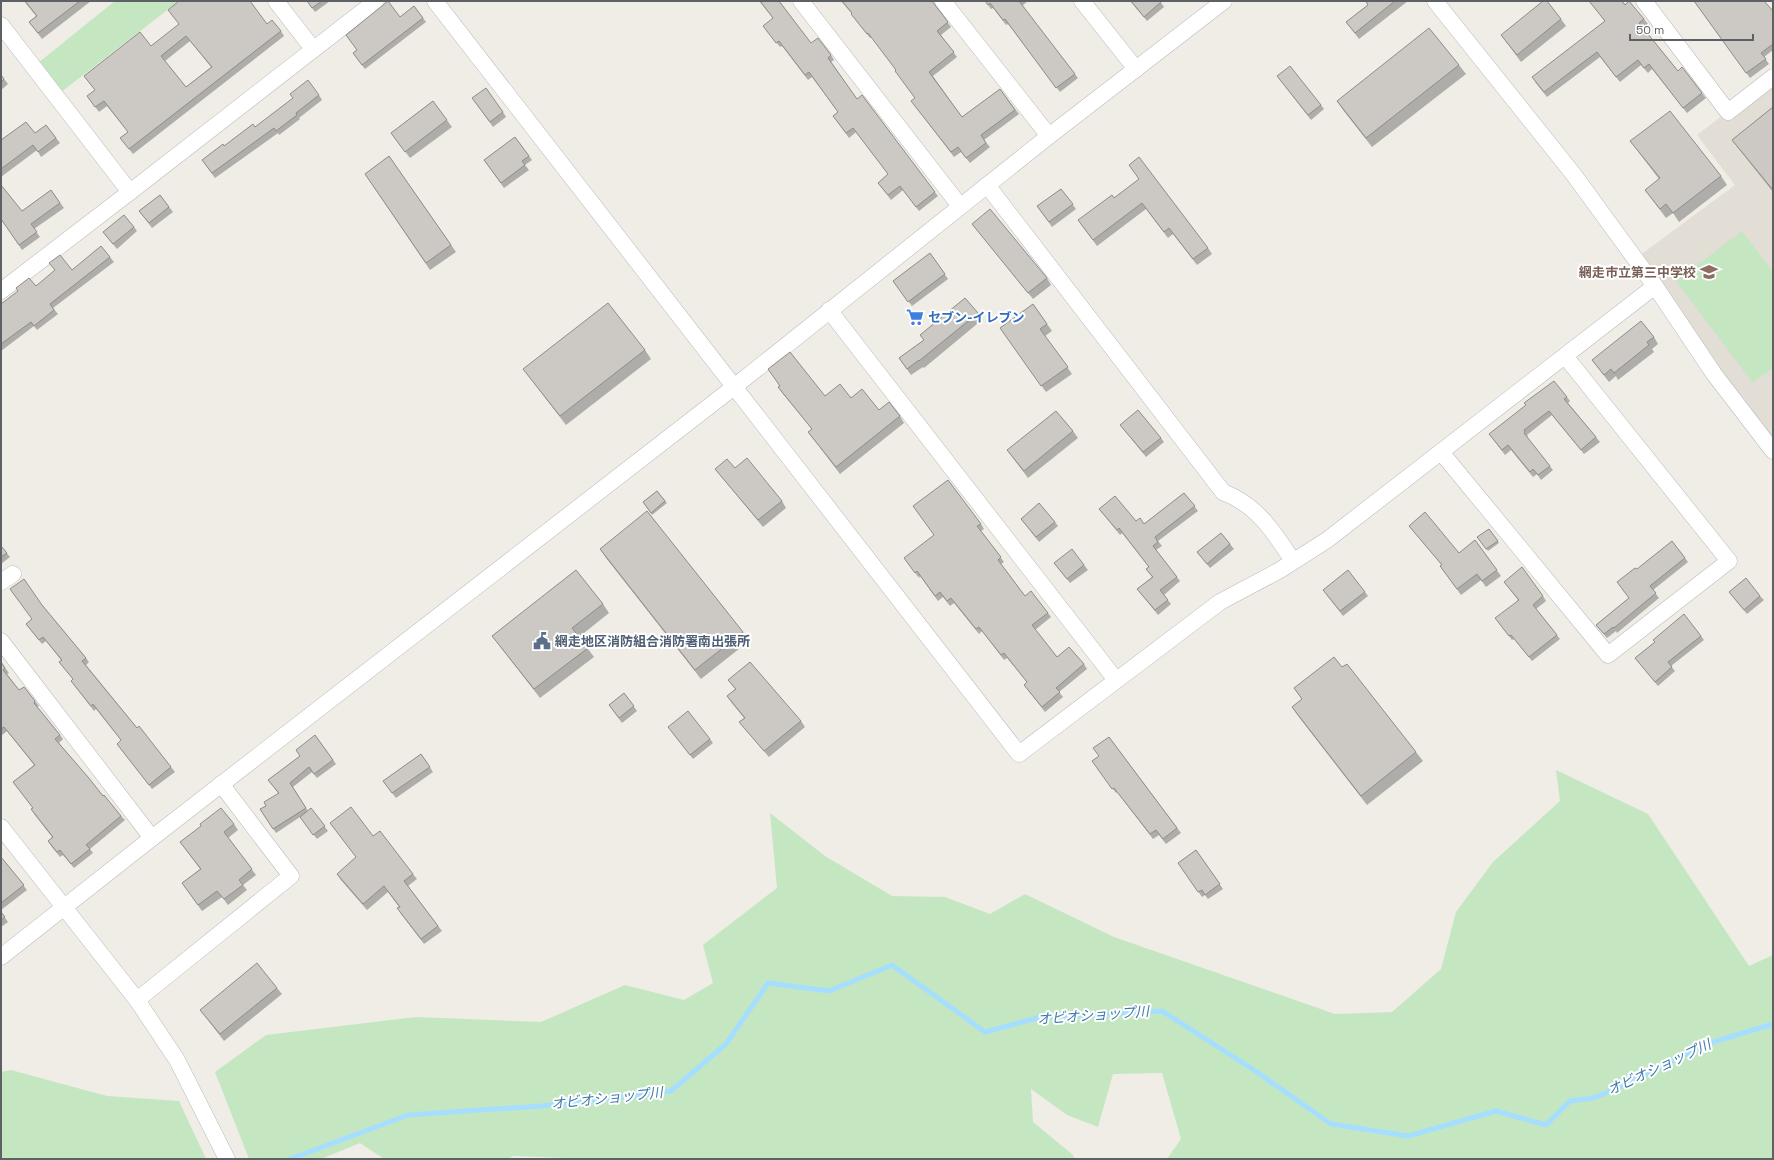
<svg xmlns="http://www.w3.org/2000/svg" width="1774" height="1160" font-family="'Space Grotesk','Noto Sans JP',sans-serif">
<rect width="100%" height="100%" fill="#efede5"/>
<path fill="#e2ded6" d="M1773,77V451L1635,259L1735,185L1697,135Z"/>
<g fill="#c4e7c2">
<path d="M115,1H179L56,96L33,67Z"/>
<path d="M1742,231L1773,272V368L1753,383L1676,281Z"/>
<path d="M1556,770L1648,814L1749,966L1773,955V1159H1167L1181,1139L1162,1073L1113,1074L1098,1127L1067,1115L1031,1089L1033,1122L1073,1155L1074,1159H596L513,1156L508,1159H384L360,1143L321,1159H249L215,1072L266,1035L416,1017L541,1022L625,985L684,1000L713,983L703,945L777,888L770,813L825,856L892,896L945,897L990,914L1025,894L1114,937L1335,1014L1392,1012L1441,969L1456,912L1493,862L1560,801Z"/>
<path d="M11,1070L107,1096L179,1101L206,1159H1V1072Z"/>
</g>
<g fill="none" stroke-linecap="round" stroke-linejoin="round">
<path stroke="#a6deff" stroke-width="5" d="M290,1159L408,1115L541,1106L671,1091L726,1044L768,983L829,991L892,965L985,1032L1041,1017L1162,1011L1254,1070L1331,1124L1408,1136L1496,1111L1546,1125L1570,1101L1593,1098L1606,1093L1710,1043L1773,1024"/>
<g stroke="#b8bbbf" stroke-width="17">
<g id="minor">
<path d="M276,1L313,49"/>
<path d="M435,1L1019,754L1220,602L1280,570L1327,540L1655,286L1574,175L1435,1"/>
<path d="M801,1L960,206"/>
<path d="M943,1L1049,136"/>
<path d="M1082,1L1136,69"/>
<path d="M1644,1L1728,112L1773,77"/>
<path d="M1,25L130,192"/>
<path d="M987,185L1223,492C1257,505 1274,532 1293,561"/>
<path d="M1655,286L1714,374L1773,451"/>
<path d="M1,291L130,192L376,1"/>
<path d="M829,310L1116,680"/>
<path d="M1441,452L1608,655L1729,561L1565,356"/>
<path d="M1,582L13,574"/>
<path d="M1,641L152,838"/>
<path d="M1,827L137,1000L177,1060L227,1159"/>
<path d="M1,957L152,838L734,387L1049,136L1224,1"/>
<path d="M137,1000L291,876L221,784"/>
</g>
</g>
<use href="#minor" stroke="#fff" stroke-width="16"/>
</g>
<g fill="#afada9" fill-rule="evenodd">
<path d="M24,1H91L42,39L29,22L36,16Z"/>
<path d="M307,1H330L315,12Z"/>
<path d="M759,1H779L811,43L831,55L834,60L831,62L857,99L938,196L919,211L903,190L891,200L878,183L888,174L856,132L849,138L833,116L838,112L812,77L808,80L782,46L780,47L767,31L773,18Z"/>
<path d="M841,1H929L930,2L932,1L951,27L941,35L957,57L933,76L962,117L1000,89L1019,114L984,140L990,147L970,163L961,152L954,157L915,106V98L896,70L872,37L870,38L855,19L852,14Z"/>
<path d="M985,1H1028L1022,6L1078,78L1060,92L1008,24L1006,25L993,8L991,9Z"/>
<path d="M1130,1H1160L1164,7L1147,21Z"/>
<path d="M1365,1H1408L1359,39L1346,22L1368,5Z"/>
<path d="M1589,1H1622L1625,5L1644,19L1648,24L1643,28L1678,71L1702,93L1706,98L1687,113L1652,69L1648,73L1641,65L1620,82L1600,57L1547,97L1535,82L1605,21Z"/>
<path d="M1694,1L1773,11V50L1764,57L1769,64L1750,78Z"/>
<path d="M414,6L426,22L365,69L353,53L357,50L346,35L400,17Z"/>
<path d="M1561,19L1566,26L1521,62L1501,35Z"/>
<path d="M267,24L281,31L284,36L133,154L120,138L128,132L107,106L99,112L87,96L95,90L84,76L151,46L179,25ZM190,41L211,67L186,87L165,61Z"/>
<path d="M1459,65L1466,74L1372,147L1343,110L1337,101Z"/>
<path d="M1,75L8,84L1,90Z"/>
<path d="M1277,76L1321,105L1324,109L1311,120Z"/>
<path d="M319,95L322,100L299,118L300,119L279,135L278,133L215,178L202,160L255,127Z"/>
<path d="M472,98L503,112L506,117L493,127Z"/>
<path d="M433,101L452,127L410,158L391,133Z"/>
<path d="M1773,107V192L1738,148L1732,140Z"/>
<path d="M46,125L60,143L41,157L37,150L1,177V140L35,133Z"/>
<path d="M515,137L532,160L525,165L529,170L504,188L484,160Z"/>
<path d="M1630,141L1721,176L1727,185L1679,222L1673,213L1666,218L1645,190L1659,179Z"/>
<path d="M389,156L456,252L430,270L365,174Z"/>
<path d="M1139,179L1208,248L1212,254L1197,265L1173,234L1168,238L1146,209L1097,246L1078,220L1114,198Z"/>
<path d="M1061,189L1076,209L1052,227L1037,206Z"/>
<path d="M51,190L64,208L34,229L40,237L22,250L1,219L22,211Z"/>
<path d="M160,195L173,212L152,228L139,211Z"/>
<path d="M972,224L1047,278L1051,285L1033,299L977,230Z"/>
<path d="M134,227L137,231L117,249L103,232Z"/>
<path d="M930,253L948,279L912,306L893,281Z"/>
<path d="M110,257L114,262L53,308L58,314L37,330L34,326L1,351V304L36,286L72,270Z"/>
<path d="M1033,304L1052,331L1045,336L1072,374L1046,392L1000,328Z"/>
<path d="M978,313L983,319L924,368L923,367L911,375L899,358L924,340L920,335Z"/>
<path d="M1654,337L1658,344L1652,349L1654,352L1618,380L1616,376L1609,382L1592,360Z"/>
<path d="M645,350L651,359L566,425L523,369Z"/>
<path d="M768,369L825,396L851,398L879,410L900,416L904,423L840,474L808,432L812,429L783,394L778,387L780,386Z"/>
<path d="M1567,397L1570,401L1568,403L1600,442L1584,454L1552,415L1527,435L1528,436L1527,437L1553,470L1541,480L1537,474L1533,477L1511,450L1505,455L1489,434Z"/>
<path d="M1120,425L1161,438L1164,442L1146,457Z"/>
<path d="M1073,431L1078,438L1028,478L1007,450Z"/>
<path d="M735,468L782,501L786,508L763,527L720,475L715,469Z"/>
<path d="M657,491L667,503L652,515L643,502Z"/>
<path d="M1184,493L1198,511L1158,541L1162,546L1156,550L1180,581L1164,595L1171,604L1158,615L1137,589L1152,577L1146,569L1149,567L1122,533L1120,535L1099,509L1144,524Z"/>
<path d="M1021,519L1055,522L1058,526L1039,542Z"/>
<path d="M981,524L984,529L981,531L1004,562L1001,564L1025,596L1048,613L1051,617L1035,630L1057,657L1084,664L1087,669L1059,692L1063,697L1045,712L1024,685L1027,682L1007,658L1004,660L982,631L979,634L954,603L950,606L943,597L938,601L920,576L919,578L904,558Z"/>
<path d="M1409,526L1459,553L1475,540L1501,576L1486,587L1481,580L1461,595L1440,566L1442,565L1414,532Z"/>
<path d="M1489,529L1499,543L1488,551L1477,537Z"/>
<path d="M1230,544L1234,549L1210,568L1197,552Z"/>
<path d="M1,546L10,557L1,564Z"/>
<path d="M600,549L743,632L749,641L701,679L606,558Z"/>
<path d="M1685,558L1688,562L1653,590L1659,598L1617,633L1616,631L1607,638L1596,625L1629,598L1637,569Z"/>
<path d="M1054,563L1084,565L1088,570L1070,583Z"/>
<path d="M1504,582L1543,596L1546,601L1536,609L1560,639L1532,661L1514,639L1512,640L1498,622L1518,600Z"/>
<path d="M1365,592L1368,596L1343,616L1326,594Z"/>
<path d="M1729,592L1760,596L1764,600L1747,614Z"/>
<path d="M603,604L609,613L579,637L594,657L540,698L492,636Z"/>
<path d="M42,605L86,658L89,662L86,665L137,728L171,767L175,772L152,789L117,744L121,740L96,709L94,711L71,681L73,679L59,662L61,660L46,641L42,644L26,624L32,619Z"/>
<path d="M1701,636L1704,640L1671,666L1675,671L1658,686L1635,658L1655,642L1653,640Z"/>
<path d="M1,662L9,673L7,674L19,690L35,701L39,706L37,707L60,735L63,739L59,743L103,796L121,816L125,820L90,849L93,853L74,868L63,855L60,857L51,846L48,841L52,837L34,814L31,809L33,808L13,782L34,765L7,731L1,736Z"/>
<path d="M728,680L801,721L805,727L769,757L744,728L739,722L744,718L731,702L727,696L735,689Z"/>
<path d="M1294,688L1416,752L1423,761L1367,805L1298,716L1292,707L1302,699Z"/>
<path d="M624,693L637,711L622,723L609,705Z"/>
<path d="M671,731L710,739L713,743L693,759Z"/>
<path d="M315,735L336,764L317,778L312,772L293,787L308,811L311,808L328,831L317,839L300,817L276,833L260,809L266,806L278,793L268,780L300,756Z"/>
<path d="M1109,737L1181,833L1166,844L1159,835L1153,839L1117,792L1116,793L1092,761L1099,756Z"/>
<path d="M421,754L433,772L396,798L383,781Z"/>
<path d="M234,824L238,830L228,838L256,875L243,885L247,890L228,905L222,897L202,911L182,883L200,869L180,842Z"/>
<path d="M373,836L413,874L417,879L408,886L442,931L424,944L401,914L399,907L388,892L367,910L340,879L337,874L356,857Z"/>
<path d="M1196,850L1223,889L1208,899L1205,895L1202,897L1178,863Z"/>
<path d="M1,857L27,890L1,910Z"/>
<path d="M1,912L8,922L1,927Z"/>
<path d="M277,988L282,994L224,1041L200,1010Z"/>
</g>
<g fill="#ccc9c4" stroke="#8f8d89" fill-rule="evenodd">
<path d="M25,1H80L38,33L29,22L37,16Z"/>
<path d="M179,1H250L267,24L272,20L281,31L129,149L120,138L128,132L104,101L95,107L87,96L95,90L84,76L140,32L151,46L179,24L168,10ZM186,36L212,67L186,87L161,56Z"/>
<path d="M307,1H322L312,8Z"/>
<path d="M388,1L400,17L414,6L423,18L362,65L353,53L357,50L346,35Z"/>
<path d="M760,1H779L811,43L818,38L831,55L828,58L857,99L862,95L935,192L916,207L900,186L888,195L878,183L888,174L853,128L846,133L833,116L838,112L809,72L805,75L779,41L776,43L763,26L773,18Z"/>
<path d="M842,1H929L930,2L932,1L948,22L937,31L954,52L929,72L962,117L1000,89L1015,110L981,135L986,143L966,158L958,147L951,152L911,101L915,98L895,71L896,70L868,33L867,34L851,14L852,13Z"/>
<path d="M985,1H1019L1075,74L1056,88L1005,19L1003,20L990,3L988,5Z"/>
<path d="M1131,1H1160L1161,2L1144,17Z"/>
<path d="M1366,1H1395L1355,33L1346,22L1368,5Z"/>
<path d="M1543,1H1547L1561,19L1517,55L1501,35Z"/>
<path d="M1589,1H1622L1625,5L1629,1L1644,19L1639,23L1678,71L1682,67L1702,93L1683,108L1649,64L1644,68L1638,60L1616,77L1597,52L1544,92L1532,77L1605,21Z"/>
<path d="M1694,1H1764L1773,11V44L1761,53L1766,59L1746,73Z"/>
<path d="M1429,28L1459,65L1366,138L1337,101Z"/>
<path d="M1290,66L1321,105L1308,115L1277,76Z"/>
<path d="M1,75L4,79L1,82Z"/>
<path d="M308,80L319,95L296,113L297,115L276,131L274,128L212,173L202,160L223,144L224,146L253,124L255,127L293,98L290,94Z"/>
<path d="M486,88L503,112L490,122L472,98Z"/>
<path d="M433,101L447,120L405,152L391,133Z"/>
<path d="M1773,107V190L1732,140Z"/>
<path d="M1670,111L1721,176L1673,213L1666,204L1660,209L1645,190L1660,178L1630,141Z"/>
<path d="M26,122L35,133L46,125L56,138L38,152L33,145L1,169V140Z"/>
<path d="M515,137L529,156L522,161L525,165L501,183L484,160Z"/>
<path d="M389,156L451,245L426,263L365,174Z"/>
<path d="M1139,157L1208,248L1193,259L1169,228L1164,232L1142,203L1093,240L1078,220L1112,195L1114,198L1139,179L1129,165Z"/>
<path d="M1,185L22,211L51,190L60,203L31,224L37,232L19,245L1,219Z"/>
<path d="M1061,189L1073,204L1049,222L1037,206Z"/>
<path d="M160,195L169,207L149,223L139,211Z"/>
<path d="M990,209L1047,278L1028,293L972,224Z"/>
<path d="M124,215L134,227L113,244L103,232Z"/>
<path d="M101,246L110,257L50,304L54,310L34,326L31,322L1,344V304L18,291L16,288L29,278L36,286L55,270L49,263L60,255L72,270Z"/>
<path d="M930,253L945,274L908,302L893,281Z"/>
<path d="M965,298L978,313L919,361V360L907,369L899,358L924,340L920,335Z"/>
<path d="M608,303L645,350L560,416L523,369Z"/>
<path d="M1033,304L1047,324L1040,329L1068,367L1041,386L1000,328Z"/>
<path d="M1641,321L1654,337L1647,342L1649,345L1614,373L1611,369L1604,375L1592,360Z"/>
<path d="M790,352L825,396L840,384L851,398L862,389L879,410L889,402L900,416L836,467L808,432L812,429L778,387L780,386L768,369Z"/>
<path d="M1554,381L1567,397L1564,399L1596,437L1581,450L1549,411L1524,430L1525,432L1524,433L1550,466L1538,475L1533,469L1530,472L1508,445L1502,450L1489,434L1526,405L1524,403Z"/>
<path d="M1138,410L1161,438L1143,452L1120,425Z"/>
<path d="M1056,411L1073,431L1024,471L1007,450Z"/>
<path d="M747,458L782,501L758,520L715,469L727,459L735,468Z"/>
<path d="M948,480L981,524L977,526L1001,557L998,560L1025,596L1031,591L1048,613L1032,625L1057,657L1069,647L1084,664L1056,688L1060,692L1042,707L1024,685L1027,682L1004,653L1001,655L979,627L976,629L951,598L947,601L940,592L935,596L917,571L915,573L904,558L934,535L913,506Z"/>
<path d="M657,491L665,501L651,513L643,502Z"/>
<path d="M1184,493L1195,506L1155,537L1158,542L1153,546L1177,577L1160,590L1168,600L1155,610L1137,589L1153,577L1146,569L1149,567L1119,528L1117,530L1099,509L1115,496L1136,521L1140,518L1144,524Z"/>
<path d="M1039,503L1055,522L1036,537L1021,519Z"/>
<path d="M647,511L743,632L695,670L600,549Z"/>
<path d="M1425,512L1459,553L1475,540L1497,570L1482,581L1477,574L1457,589L1440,566L1442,565L1409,526Z"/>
<path d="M1489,529L1498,541L1486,549L1477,537Z"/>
<path d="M1221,533L1230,544L1207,564L1197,552Z"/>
<path d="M1672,541L1685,558L1650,586L1656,593L1614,628L1613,627L1604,634L1596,625L1629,598L1617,582L1635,568L1637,569Z"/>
<path d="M1,546L7,553L1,557Z"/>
<path d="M1072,549L1084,565L1067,579L1054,563Z"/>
<path d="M1522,567L1543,596L1533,605L1557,635L1529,657L1511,635L1509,636L1495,618L1519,600L1504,582Z"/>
<path d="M576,570L603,604L572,628L588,648L534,689L492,636Z"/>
<path d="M1348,570L1365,592L1340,611L1323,590Z"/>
<path d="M1746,578L1760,596L1744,610L1729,592Z"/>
<path d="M24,579L42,605L86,658L82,661L137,728L139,726L171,767L149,785L117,744L121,740L93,704L91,706L71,681L73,679L59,662L62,660L43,637L39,640L26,624L32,619L10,589Z"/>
<path d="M1684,614L1701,636L1668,662L1672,667L1655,682L1635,658L1655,642L1653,640Z"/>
<path d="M1334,657L1342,667L1347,664L1416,752L1361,796L1292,707L1302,699L1294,688Z"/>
<path d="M1,662L5,668L3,670L19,690L24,687L35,701L34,703L60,735L55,739L88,777L103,796L104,795L121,816L86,845L90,849L71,864L60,850L57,852L48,841L53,837L31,809L33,808L13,782L35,765L4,727L1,729Z"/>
<path d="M750,662L801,721L764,751L739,722L745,718L727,696L736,689L728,680Z"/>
<path d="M624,693L634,706L619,718L609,705Z"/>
<path d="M688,711L710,739L690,755L668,727Z"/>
<path d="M315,735L333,760L314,774L309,767L290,783L306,808L273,829L260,809L266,806L264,802L279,793L268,780L300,756L296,750Z"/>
<path d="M1109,737L1177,828L1163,839L1156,830L1150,834L1114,788L1112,789L1092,761L1099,756L1093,748Z"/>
<path d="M421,754L430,767L392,793L383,781Z"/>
<path d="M351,807L373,836L380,831L413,874L404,881L438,926L421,939L397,908L400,907L384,886L363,904L337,874L356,857L330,823Z"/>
<path d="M221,808L234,824L224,832L252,869L239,880L243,885L224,899L217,891L198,905L182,883L201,869L180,842L201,826L200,824Z"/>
<path d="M311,808L325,826L313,835L300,817Z"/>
<path d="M1196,850L1220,884L1205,895L1202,890L1198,892L1178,863Z"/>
<path d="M1,857L24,885L1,903Z"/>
<path d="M1,912L5,917L1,920Z"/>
<path d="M257,963L277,988L220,1034L200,1010Z"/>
</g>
<defs>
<g id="school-bare" transform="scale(1.38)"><path d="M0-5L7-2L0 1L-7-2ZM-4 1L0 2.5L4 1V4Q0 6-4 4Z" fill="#8d6e63" stroke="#fff" stroke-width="2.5" paint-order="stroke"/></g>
<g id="supermarket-bare" transform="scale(1.38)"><path d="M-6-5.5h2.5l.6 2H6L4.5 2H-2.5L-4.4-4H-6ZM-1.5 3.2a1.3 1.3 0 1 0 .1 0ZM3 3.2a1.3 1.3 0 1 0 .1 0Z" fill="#3f7fe0" stroke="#fff" stroke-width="2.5" paint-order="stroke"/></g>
<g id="civic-bare" transform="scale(1.38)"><path d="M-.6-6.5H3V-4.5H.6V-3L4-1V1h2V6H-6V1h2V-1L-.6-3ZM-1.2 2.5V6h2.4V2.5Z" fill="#5c6f8a" stroke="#fff" stroke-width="2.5" paint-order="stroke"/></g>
</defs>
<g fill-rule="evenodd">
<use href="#school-bare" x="1709" y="272"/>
<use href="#supermarket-bare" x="915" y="317"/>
<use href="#civic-bare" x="542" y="641"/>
</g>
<g text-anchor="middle" stroke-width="4" stroke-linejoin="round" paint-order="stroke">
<g font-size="13" font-weight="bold" fill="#785e54" stroke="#fff" text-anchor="end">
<text x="1696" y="277">網走市立第三中学校</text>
</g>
<g font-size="13" font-weight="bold" fill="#366cbe" stroke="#fff" text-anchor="start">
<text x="928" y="322">セブン-イレブン</text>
</g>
<g font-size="13" font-weight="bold" fill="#4e5e75" stroke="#fff" text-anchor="start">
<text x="555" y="646">網走地区消防組合消防署南出張所</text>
</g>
<g font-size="14" font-style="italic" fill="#3e7aa9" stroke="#fff">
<text transform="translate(1093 1015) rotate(-4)" y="5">オビオショップ川</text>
<text transform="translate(1659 1067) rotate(-25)" y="5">オビオショップ川</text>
<text transform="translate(607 1098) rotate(-6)" y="5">オビオショップ川</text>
</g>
</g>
<rect width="1774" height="1160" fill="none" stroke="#5d6166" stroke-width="4"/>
<path d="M1630 34v6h123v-6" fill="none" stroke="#5d6166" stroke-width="2"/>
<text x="1636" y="34" font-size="12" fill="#5d6166" stroke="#ffffff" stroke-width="3" paint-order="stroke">50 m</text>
</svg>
